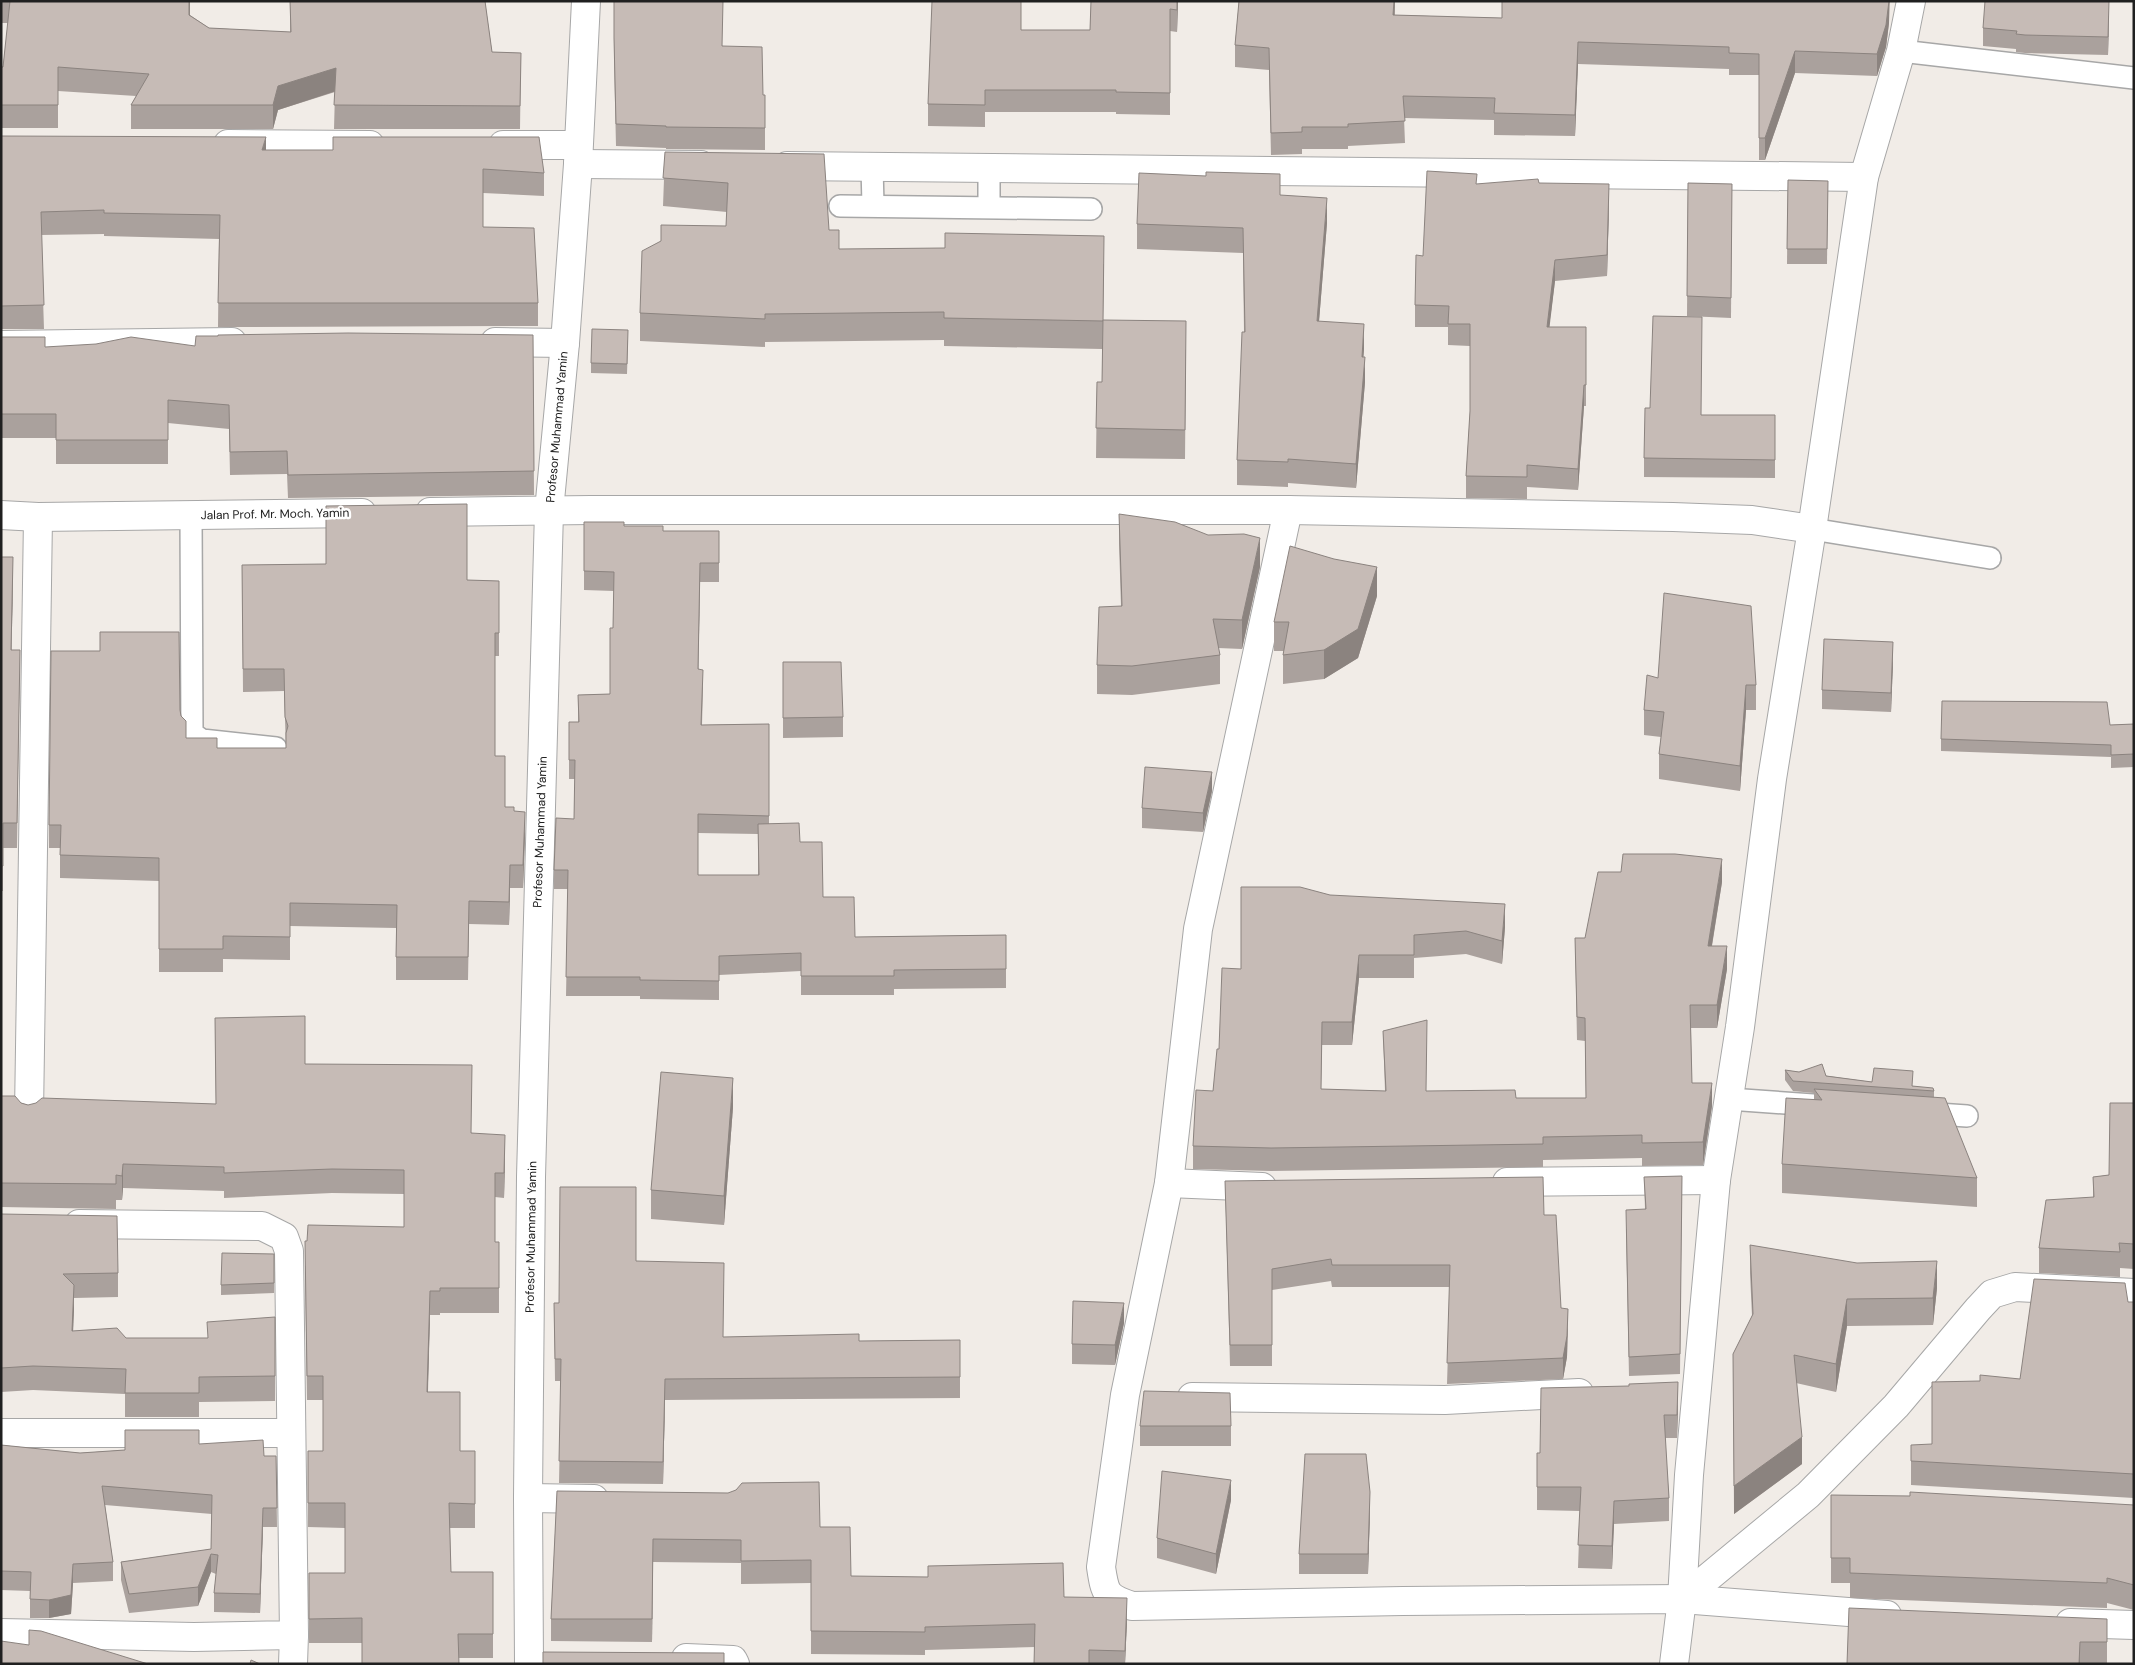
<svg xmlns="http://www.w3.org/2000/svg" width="2135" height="1665" font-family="'DM Sans',sans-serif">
<rect width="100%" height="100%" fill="#f1ece7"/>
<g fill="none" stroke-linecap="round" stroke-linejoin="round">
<g stroke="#a7a7a7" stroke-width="24">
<g id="service">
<path d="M1901,51L2134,78"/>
<path d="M872,167L873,205"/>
<path d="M989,168V207"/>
<path d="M840,206L1091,209"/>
<path d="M191,515L192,733L202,740L276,748"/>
<path d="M1812,529L1990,558"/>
<path d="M1729,1099L1813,1105"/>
<path d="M1923,1113L1967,1116"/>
</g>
</g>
<g stroke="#a7a7a7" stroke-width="30">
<g id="minor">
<path d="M228,144L370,145"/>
<path d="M503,145H578"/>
<path d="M578,164L701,165"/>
<path d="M787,166L1864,177"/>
<path d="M495,342L565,343"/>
<path d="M1,345L232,342"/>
<path d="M1288,510L1198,929L1169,1183L1125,1395L1101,1567C1105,1594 1106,1597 1132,1606L1403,1601L1682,1599L1887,1615"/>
<path d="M430,512L591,510H1288L1673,517L1752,520L1812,529"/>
<path d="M1,515L38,517L362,513"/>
<path d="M29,1114L38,517"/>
<path d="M1507,1182L1716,1180"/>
<path d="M1169,1183L1262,1187"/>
<path d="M1192,1397L1445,1400L1579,1393"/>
<path d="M1,1433H290"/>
<path d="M528,1498L594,1499"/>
<path d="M1682,1599L1808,1495L1896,1406L1978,1309L1992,1294L2015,1287L2134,1293"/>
<path d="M2070,1623L2134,1625"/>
<path d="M1,1633L194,1637L294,1635L289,1251L284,1237L262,1226L79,1224"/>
<path d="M686,1658L733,1660L735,1664"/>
<path d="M293,1664L294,1635"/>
<path d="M529,1664L528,1498L531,1177L549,511L565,343L578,164L586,1"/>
<path d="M1674,1664L1682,1599L1689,1475L1716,1180L1740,1027L1772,779L1812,529L1864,177L1901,51L1911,1"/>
</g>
</g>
<use href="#service" stroke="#fff" stroke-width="21"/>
<use href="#minor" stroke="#fff" stroke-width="28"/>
</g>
<g fill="#aaa19d" fill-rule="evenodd">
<path d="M1,1H190V15L209,28L290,32V1H485L492,52L521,53L520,129H334L335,92L278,110L273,129H131V105L136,96L58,91V128H1V67H3L8,23H1Z"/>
<path d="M614,1L723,46L763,95H765V150L666,149V148L616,146L614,60Z"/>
<path d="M1091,1H1178L1177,32L1170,31V115L1116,114V112H985V127L928,126V104L1021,30H1090Z"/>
<path d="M1239,1H1395V15L1502,18V1H1890L1889,23L1886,47L1877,76L1795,73L1765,160H1759V75H1729V69L1578,64L1575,136L1494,135V120L1404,118L1405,143L1348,146V149H1302V154L1271,155L1269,70L1235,67V45Z"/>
<path d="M2109,16L2108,55L2025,53L2016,52V49L1983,46V28Z"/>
<path d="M1,136L266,150L544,173V196L483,193V227L538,303V326L218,327L219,239L104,236V234L41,235L44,329H1Z"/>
<path d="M665,152L829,230L839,249L1104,264L1103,320L1186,350L1185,459L1096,458L1097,382H1102V349L944,346V340L765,342V347L640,341V313L726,226L727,212L663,206Z"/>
<path d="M1788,180L1828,181L1827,264H1787Z"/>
<path d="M1539,183L1609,206L1607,276L1555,281L1549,327H1586V406H1584L1578,490L1527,487V499L1466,498V476L1470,413V346L1448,345V327H1415V305L1423,256L1477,184Z"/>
<path d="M1688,183L1732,184L1731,318L1687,316Z"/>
<path d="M1280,195L1327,223L1319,321L1364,349L1363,357L1365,382L1356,488L1288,483V487L1237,485V460L1244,332L1243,253L1137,249V224Z"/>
<path d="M533,335L534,495L288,498L287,474L230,475L229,429L168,423V464H56V438H1V337L45,347L195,346L218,336Z"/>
<path d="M628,340L627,374L591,373V363Z"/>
<path d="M1701,415H1775V478L1644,477V458Z"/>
<path d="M1119,514L1260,567L1242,649L1218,648L1220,655V684L1132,695L1097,694V665L1121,606L1119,543Z"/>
<path d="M584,522L624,526L663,531H719V582H700L698,669L703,688L702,725L769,724V824L800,842L823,897L855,937L1006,935V988L894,989V995H801V971L719,975V1000L640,999V996H566L568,889H554V870L574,819L575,779H569V722H578V695L610,694L613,628L614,591L584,590ZM698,833L758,834V875H698Z"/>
<path d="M1,557L13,582L11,650H20L17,848H3V891H1Z"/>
<path d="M242,565L467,580L499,581V656H495V756L505,807L514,811L525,834L523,888H510L509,925L469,924L468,980H396V928L290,926V960L223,959V972H159V881L60,878V848H49V825L180,710L186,738L217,748H286L284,691L243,692Z"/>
<path d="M1377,596L1358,658L1324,679L1283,684V655L1284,651H1274V622Z"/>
<path d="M783,662L843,717V737L783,738Z"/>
<path d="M1893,662L1891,712L1822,709V690Z"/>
<path d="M1658,678L1756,685V710H1746L1740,791L1659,779V754L1661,737L1644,735V710Z"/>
<path d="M2134,724V767L2111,768V757L1941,751V739L2110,725Z"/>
<path d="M1212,791L1203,832L1142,828V808Z"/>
<path d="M1722,882L1712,946L1727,969L1717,1028H1691L1692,1083L1712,1106L1703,1165L1642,1166V1158L1543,1160V1167L1271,1171L1193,1169V1146L1213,1091L1219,1049L1241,969L1330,895L1505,927L1502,964L1466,954L1414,958V978H1359L1352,1045H1322L1321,1089L1385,1091L1383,1031L1426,1091L1516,1098H1586L1585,1041L1577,1040L1575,938H1585Z"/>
<path d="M215,1018L305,1064L472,1133L505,1159L504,1198L495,1197V1242H499V1313H440V1315H430L428,1392L460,1451H475V1528H450L451,1572H493V1658H458L362,1643H309V1573H345V1528L308,1527V1451H323V1400H307L305,1266L404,1227V1194L332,1193L224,1198V1191L123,1188L122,1200H116V1209L1,1207V1096L28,1105L216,1104Z"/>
<path d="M1785,1070L1872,1082L1913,1086L1934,1091V1097L1977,1178V1207L1782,1193V1164L1814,1100V1093L1793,1091L1785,1080Z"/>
<path d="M2134,1101V1269L2120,1268V1277L2039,1273V1248L2093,1198V1177L2109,1175Z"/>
<path d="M733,1107L724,1225L651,1219V1190Z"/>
<path d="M1682,1176L1680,1374L1629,1376L1626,1230L1645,1209L1644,1177Z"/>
<path d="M1225,1181L1544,1215L1561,1308L1568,1330L1567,1357L1563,1379L1447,1384L1450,1287H1332L1331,1281L1272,1290V1366H1230Z"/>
<path d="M1,1214L118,1273V1297L74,1298L73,1331L126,1338H207L275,1317V1401L199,1402V1417H125V1394L33,1390L1,1392Z"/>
<path d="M1750,1245L1937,1288L1933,1325L1847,1326L1836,1392L1796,1383L1802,1464L1734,1514L1733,1354L1752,1316L1750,1273Z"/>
<path d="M274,1254V1293L221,1295V1285Z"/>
<path d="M636,1261L723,1337L859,1341L960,1340V1398L665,1400L663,1484L559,1483L561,1381H555L554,1303H559Z"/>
<path d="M2128,1302H2134V1498L1911,1485V1461L1932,1444L1980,1381L2020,1379Z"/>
<path d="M1124,1323L1115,1365L1072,1364V1344Z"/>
<path d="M1678,1405L1677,1438H1665L1669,1498V1521L1614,1524L1612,1569L1578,1568L1580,1511L1537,1510V1453H1540Z"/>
<rect x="1140" y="1426" width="91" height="20"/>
<path d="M199,1444L264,1456H276L277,1527H263L260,1613L214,1612V1593L216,1574L211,1572L198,1606L129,1613L121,1580V1562L211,1549L212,1514L105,1505L113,1562V1581L73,1583L71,1614L49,1618H30V1591L1,1590V1445L80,1453L125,1450Z"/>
<path d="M557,1491L820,1527L851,1576L1064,1597L1127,1621L1125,1664H1034L1035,1647L925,1650V1655L811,1654V1583L741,1584V1563L653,1562L652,1642L551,1641V1619Z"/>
<path d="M1831,1495L2134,1505V1610L2107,1603V1608L1850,1598V1583H1831Z"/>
<path d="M1231,1500L1216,1574L1157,1558V1538Z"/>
<path d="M1370,1511L1368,1574H1299V1554Z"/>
<path d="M2107,1619V1663L1847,1664Z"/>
</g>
<g fill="#8b837f">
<path d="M189,1H190L189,38Z"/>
<path d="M1177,1H1178L1177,32Z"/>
<path d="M1394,1H1395L1393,37V15Z"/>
<path d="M1889,1V23L1886,47L1877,76V54Z"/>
<path d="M2109,1V16L2108,55V37Z"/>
<path d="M1578,42V64L1575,136V115Z"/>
<path d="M1795,51V73L1765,160V138Z"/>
<path d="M336,68V91L278,110L273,129V105L278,86Z"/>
<path d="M266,137V160L262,150Z"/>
<path d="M1609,184V206L1607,276V255Z"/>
<path d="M1327,198V223L1317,346V321Z"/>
<path d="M1555,260V281L1547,348V327Z"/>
<path d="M1364,324V349L1362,382V357Z"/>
<path d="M1365,357V382L1356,488V464Z"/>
<path d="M1584,385V406L1578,490V469Z"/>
<path d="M1260,538V567L1242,649V620Z"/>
<path d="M13,557V582L11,674V650Z"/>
<path d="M700,563V582L698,688V669Z"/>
<path d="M1377,567V596L1358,658L1324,679V650Z"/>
<path d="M1893,642V662L1891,712V693Z"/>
<path d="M1746,685V710L1740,791V766Z"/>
<path d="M1212,772V791L1203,832V813Z"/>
<path d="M525,812V834L523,888V865Z"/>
<path d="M1722,859V882L1708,969V946Z"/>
<path d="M510,865V888L509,925V902Z"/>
<path d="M1505,904V927L1502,964V941Z"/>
<path d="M1727,946V969L1717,1028V1005Z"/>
<path d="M1359,955V978L1352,1045V1022Z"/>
<path d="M733,1078V1107L724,1225V1196Z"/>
<path d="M1712,1083V1106L1703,1165V1142Z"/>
<path d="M505,1135V1159L504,1198V1173Z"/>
<path d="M123,1164V1188L122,1200V1176Z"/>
<path d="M1937,1261V1288L1933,1325V1298Z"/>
<path d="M74,1285V1310L72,1356V1331Z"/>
<path d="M430,1291V1315L427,1417V1392Z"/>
<path d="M1847,1299V1326L1836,1392V1364Z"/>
<path d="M1124,1303V1323L1115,1365V1345Z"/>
<path d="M1568,1309L1567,1357L1563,1379V1358Z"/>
<path d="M665,1379V1400L663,1484V1462Z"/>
<path d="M1678,1382V1405L1677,1438V1415Z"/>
<path d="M1802,1437V1464L1734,1514V1486Z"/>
<path d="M1231,1480V1500L1216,1574V1554Z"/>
<path d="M1370,1492V1511L1368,1574V1554Z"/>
<path d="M1614,1501V1524L1612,1569V1546Z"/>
<path d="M263,1508V1527L260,1613V1594Z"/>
<path d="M653,1539V1562L652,1642V1619Z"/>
<path d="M211,1554V1572L198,1606V1587Z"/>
<path d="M73,1564V1583L71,1614L49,1618V1600Z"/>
<path d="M1127,1598V1621L1125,1664V1651Z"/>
<path d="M2080,1642V1664H2079Z"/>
</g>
<g fill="#c6bbb6" stroke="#8b837f">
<path d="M10,1H189V15L209,28L291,32L290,1H485L492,52L521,53L520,106L334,105L336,68L278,86L273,105H131L149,74L58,67V105H1V67H3Z"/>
<path d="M614,1H723L722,46L762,47L763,95H765V128L666,127V126L616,124L614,38Z"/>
<path d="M932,1H1021V30H1090L1091,1H1177V10L1170,9V93L1116,92V90H985V105L928,104Z"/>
<path d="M1239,1H1394L1393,15L1502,18V1H1889L1886,25L1877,54L1795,51L1765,138H1759V54L1729,53V47L1578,42L1575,115L1494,113L1495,98L1403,96L1405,121L1348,124V127H1302V132L1271,133L1269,48L1235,45Z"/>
<path d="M1985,1H2109L2108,37L2025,35L2016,34L2017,31L1983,28Z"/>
<path d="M1,136L266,137L262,150H333V137H539L544,173L483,169V227L534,228L538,303H218L220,215L104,213V210L41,212L44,305L1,306Z"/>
<path d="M665,152L824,154L829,230H839V249L945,248V233L1104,236L1103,321L944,318V312L765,314V319L640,313L642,251L661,241V225L726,226L728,183L663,178Z"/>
<path d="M1427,171L1477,174L1476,184L1538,179L1539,183L1609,184L1607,255L1555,260L1547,327H1586V385H1584L1578,469L1527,465V477L1466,476L1470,411V324H1448L1449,306L1415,305L1416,255L1423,256Z"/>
<path d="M1206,172L1280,174V195L1327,198L1317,321L1364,324L1362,357H1365L1356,464L1288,459V462L1237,460L1242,332H1245L1243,228L1137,224L1139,173L1206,176Z"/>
<path d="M1788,180L1828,181L1827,249H1787Z"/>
<path d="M1688,183L1732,184L1731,298L1687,296Z"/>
<path d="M1653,316L1702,317L1701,415H1775V460L1644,458L1645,408H1650Z"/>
<path d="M1103,320L1186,321L1185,430L1096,428L1097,382H1102Z"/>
<path d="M592,329L628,330L627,364L591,363Z"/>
<path d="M348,333L533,335L534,471L288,475L287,451L230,452L229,405L168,400V440H56V414H1V337H45V347L96,344L131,337L195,346L196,336H218V335Z"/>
<path d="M467,504V580L499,581V633H495V756H505V807H514V811L525,812L523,865H510L509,902L469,901L468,957H396L397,905L290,903V937L223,936V949H159V858L60,855L61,825H49L51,651H100V632H179L180,710L181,716L186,721V738H217V748H286V733L288,726L285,717L284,669H243L242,565L326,564V506Z"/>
<path d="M1119,514L1175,522L1208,535L1244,534L1260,538L1242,620L1213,619L1220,655L1132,666L1097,665L1099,607L1122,606Z"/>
<path d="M584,522H624V526H663V531H719V563H700L698,669L703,670L701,725L769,724V816L698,814V875H759L758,824L799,823L800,842H822L823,897H854L855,937L1006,935V969L894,970V976H801V953L719,956V981L640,980V977H566L568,870H554L556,818L574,819L575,760H569V722H579L578,695L610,694V628H613L614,572L584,571Z"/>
<path d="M1290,546L1334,559L1377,567L1358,629L1324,650L1283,655L1289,622H1274Z"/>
<path d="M1,557H13L11,650H20L17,823H3V866H1Z"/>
<path d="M1664,593L1751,606L1756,685H1746L1740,766L1659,754L1664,712L1644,710L1647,675L1658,678Z"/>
<path d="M1824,639L1893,642L1891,693L1822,690Z"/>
<path d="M783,662H841L843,717L783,718Z"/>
<path d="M1942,701L2107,702L2110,725L2134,724V754L2111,755V745L1941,739Z"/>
<path d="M1145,767L1212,772L1203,813L1142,808Z"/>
<path d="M1623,854H1675L1722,859L1708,946H1727L1717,1005H1690L1692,1083H1712L1703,1142L1642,1143V1135L1543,1137V1144L1271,1148L1193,1146L1196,1090L1213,1091L1217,1049H1219L1222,968L1241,969V887H1300L1330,895L1505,904L1502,941L1466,931L1414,935V955H1359L1352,1022H1322L1321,1089L1386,1091L1383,1031L1427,1020L1426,1091L1515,1090L1516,1098H1586L1585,1018L1577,1017L1575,938H1585L1598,872H1621Z"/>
<path d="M305,1016V1064L472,1065L471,1133L505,1135L504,1173H495V1242H499V1288H440V1291H430L427,1392H460V1451H475V1504L449,1503L451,1572H493V1634H458L459,1664H362V1618L309,1619V1573H345V1503H308V1451H323V1376H307L305,1241H307L308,1225L404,1227V1170L332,1169L224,1173V1167L123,1164L122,1176L116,1175V1184L1,1183V1096H15L21,1103L28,1105L36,1103L42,1098L216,1104L215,1018Z"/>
<path d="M1822,1064L1826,1076L1872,1082L1874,1068L1913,1071L1912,1086L1933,1088L1934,1091L1793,1081L1785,1070L1799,1072Z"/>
<path d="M661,1072L733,1078L724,1196L651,1190Z"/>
<path d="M1814,1089L1945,1098L1977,1178L1782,1164L1786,1098L1822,1100Z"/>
<path d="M2134,1101V1244L2119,1243L2120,1252L2039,1248L2046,1200L2094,1197L2093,1177L2109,1175L2110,1103H2134Z"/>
<path d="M1682,1176L1680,1354L1629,1357L1626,1210L1646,1209L1644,1177Z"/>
<path d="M1543,1177L1544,1215H1556L1561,1308L1568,1309L1567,1336L1563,1358L1447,1363L1450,1265H1332L1331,1259L1272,1269V1345H1230L1225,1181Z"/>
<path d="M560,1187H636V1261L724,1263L723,1337L859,1334V1341L960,1340V1377L665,1379L663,1462L559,1461L561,1359H555L554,1303H559Z"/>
<path d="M1,1214L117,1216L118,1273L63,1274L74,1285L72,1331L117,1328L126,1338H208L207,1322L275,1317V1376L199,1377V1393H125L126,1369L33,1366L1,1368Z"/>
<path d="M1750,1245L1857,1263L1937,1261L1933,1298L1847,1299L1836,1364L1794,1355L1802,1437L1734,1486L1733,1354L1753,1314Z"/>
<path d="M222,1253L274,1254V1283L221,1285Z"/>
<path d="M2034,1279L2125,1283L2128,1302H2134V1474L1911,1461V1445L1932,1444V1382L1980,1381V1375L2020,1379Z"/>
<path d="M1073,1301L1124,1303L1115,1345L1072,1344Z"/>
<path d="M1678,1382L1677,1415H1664L1669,1498L1614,1501L1612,1546L1578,1545L1581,1487H1537V1453H1540L1541,1388L1629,1386V1384Z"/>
<path d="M1144,1391L1230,1393L1231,1426H1140Z"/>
<path d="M125,1430H199V1444L263,1440L264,1456H276L277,1508H263L260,1594L214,1593L218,1555L211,1554L198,1587L129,1594L121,1562L211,1549L212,1495L102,1486L113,1562L73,1564L71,1595L49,1600L30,1599L31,1572L1,1571V1445L80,1453L125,1450Z"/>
<path d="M1305,1454H1366L1370,1492L1368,1554H1299Z"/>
<path d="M1162,1471L1231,1480L1216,1554L1157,1538Z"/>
<path d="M819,1482L820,1527H850L851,1576L928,1577V1566L1063,1563L1064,1597L1127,1598L1125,1651L1089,1650V1664H1034L1035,1624L925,1627V1632L811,1631V1560L741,1561V1540L653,1539L652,1619H551L557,1491L728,1493L736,1490L742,1483Z"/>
<path d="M1910,1492L2134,1505V1585L2107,1578V1583L1850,1573V1558H1831V1495L1910,1496Z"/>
<path d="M1849,1608L2107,1619V1642H2080L2079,1664H1847Z"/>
<path d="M29,1630L41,1631L148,1664H1V1641L29,1645Z"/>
<path d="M543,1652L724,1653V1664H543Z"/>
<path d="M251,1660L260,1664H250Z"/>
</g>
<g text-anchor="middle" stroke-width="5" stroke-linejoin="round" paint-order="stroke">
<g font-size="12" fill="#202020" stroke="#fff">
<text transform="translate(557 427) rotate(-85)" y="4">Profesor Muhammad Yamin</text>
<text transform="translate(275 514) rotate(-1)" y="4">Jalan Prof. Mr. Moch. Yamin</text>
<text transform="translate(540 832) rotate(-88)" y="4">Profesor Muhammad Yamin</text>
<text transform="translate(531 1237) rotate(-89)" y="4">Profesor Muhammad Yamin</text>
</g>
</g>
<rect width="2135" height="1665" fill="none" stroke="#202020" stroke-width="5"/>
</svg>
